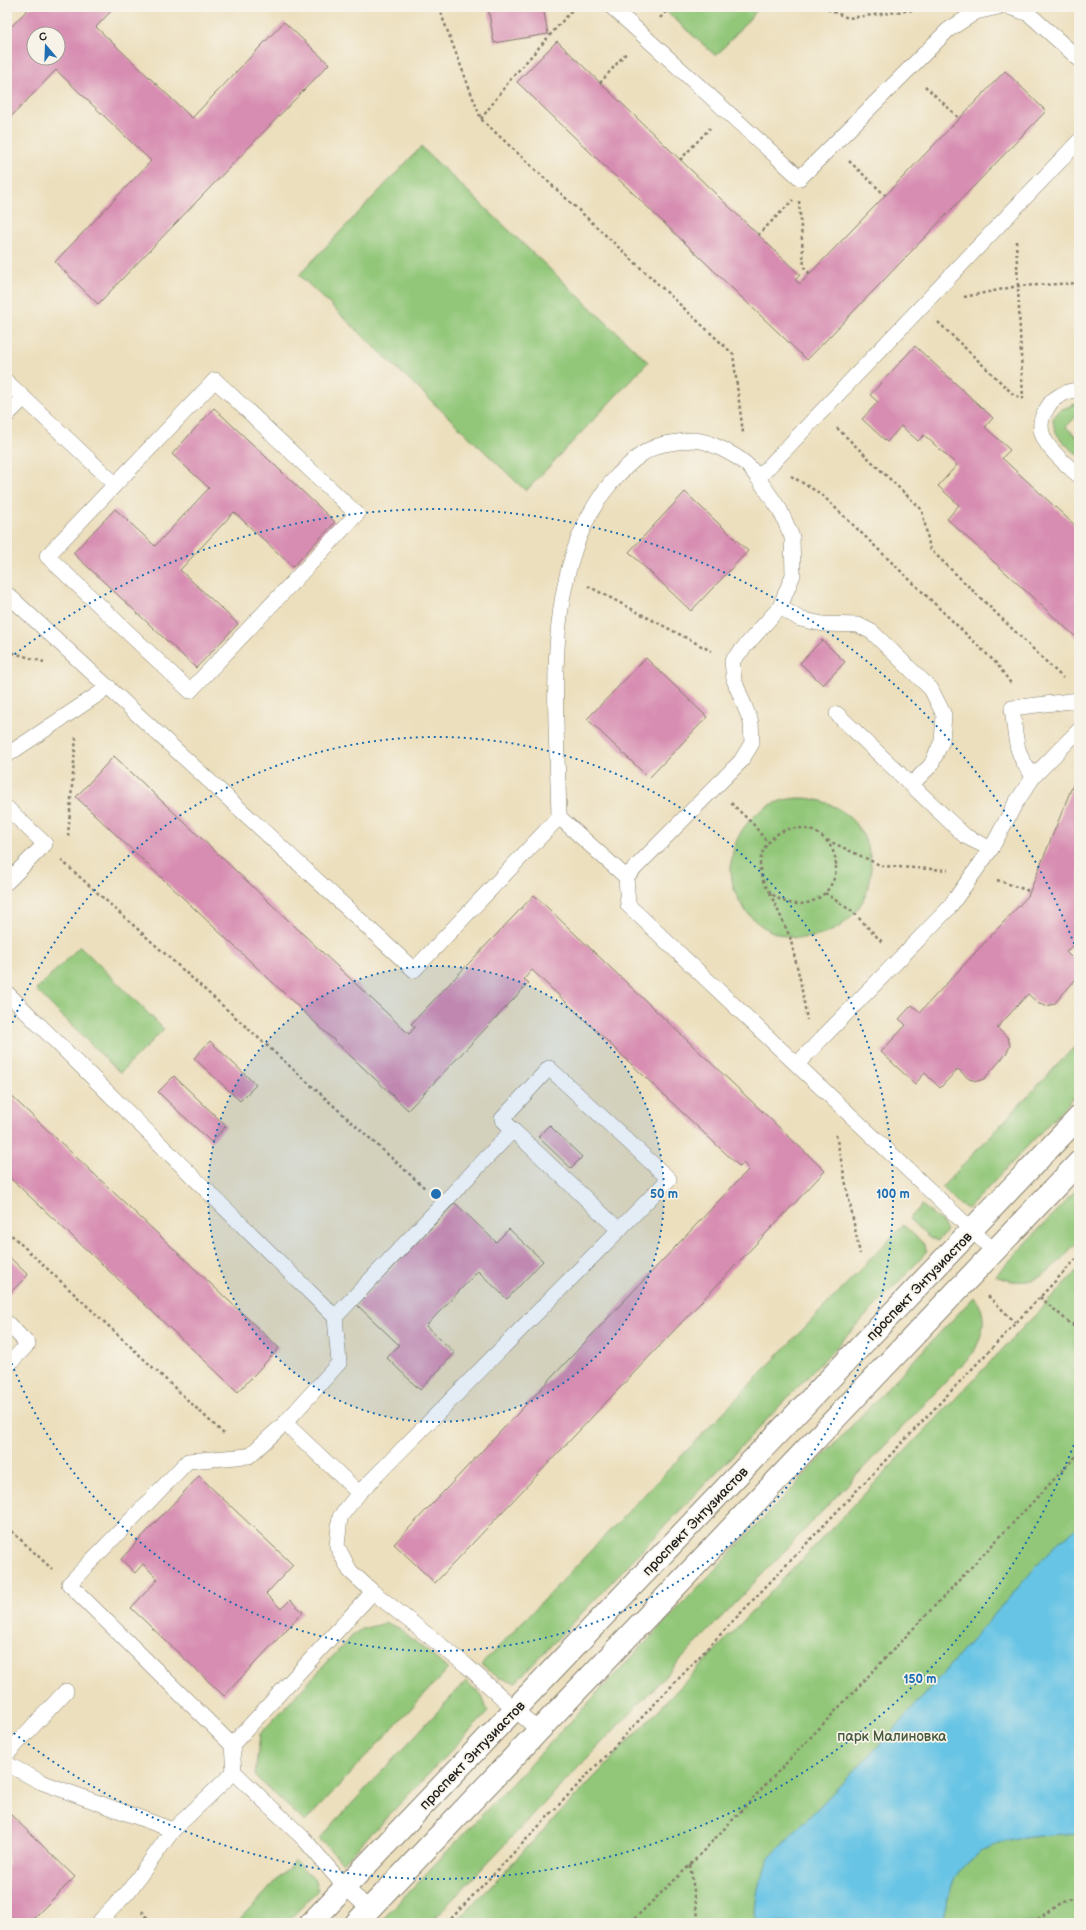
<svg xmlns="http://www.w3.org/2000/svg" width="1086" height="1930" font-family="'Balsamiq Sans',sans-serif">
<rect width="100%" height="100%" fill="#f7f3e8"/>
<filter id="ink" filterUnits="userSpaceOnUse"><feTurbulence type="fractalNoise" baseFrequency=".025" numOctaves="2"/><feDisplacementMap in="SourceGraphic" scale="8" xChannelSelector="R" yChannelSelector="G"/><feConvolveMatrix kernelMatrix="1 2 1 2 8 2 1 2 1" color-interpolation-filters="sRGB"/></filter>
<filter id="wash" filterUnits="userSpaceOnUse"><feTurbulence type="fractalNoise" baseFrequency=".012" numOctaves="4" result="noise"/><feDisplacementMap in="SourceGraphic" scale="16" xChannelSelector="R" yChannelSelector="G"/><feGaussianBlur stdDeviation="0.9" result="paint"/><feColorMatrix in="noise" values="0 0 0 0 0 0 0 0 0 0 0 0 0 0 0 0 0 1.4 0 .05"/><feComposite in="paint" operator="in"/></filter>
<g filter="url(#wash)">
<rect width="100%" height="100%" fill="#ecdfbd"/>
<g fill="#92c779" stroke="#57724a">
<path d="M661,7H760L716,56Z"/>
<path d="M421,147L648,362L526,491L299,275Z"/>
<path d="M1075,404L1079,406V413L1066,427L1079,439V456C1066,444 1053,437 1053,418L1060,410Z"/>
<circle cx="801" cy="868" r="70"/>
<path d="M80,946L164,1029L120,1073L36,990Z"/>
<path d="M1079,1042V1092L968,1209L960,1205L942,1187Z"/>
<path d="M1079,1187V1240C1052,1268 1038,1293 995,1276Z"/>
<path d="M922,1205L942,1222L947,1231L938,1241L928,1237L909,1219Z"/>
<path d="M903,1225L923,1243L927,1252L516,1682L499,1678L481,1665Z"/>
<path d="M1079,1269V1923H455Z"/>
<path d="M974,1297C989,1315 983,1333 974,1352L430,1923H379Z"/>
<path d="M386,1623L399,1628L448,1669L305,1822L255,1776L260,1734L350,1638L361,1629Z"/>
<path d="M466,1681L482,1696L488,1712L343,1863L319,1839Z"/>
<path d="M295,1861L314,1879L318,1890L286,1923H237Z"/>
</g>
<path fill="#67c4e5" stroke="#427080" d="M1079,1527V1833C1038,1836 984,1836 958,1873C950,1885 945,1909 942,1923H755C755,1895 758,1881 771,1856L886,1738L1056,1544Z"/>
<g id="blocks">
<g fill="#d78cb1" fill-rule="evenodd">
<path d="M30,7H115L96,27L192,118L284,22L329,64L98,304L55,262L151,161L56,70L7,121V31ZM34,34H58V58H34Z"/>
<path d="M488,7H543L548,34L494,43Z"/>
<path d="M557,41L800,275L795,280L800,284L1005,71L1046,111L807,360L517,82Z"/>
<path d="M915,346L993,418L985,427L1010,450L1002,458L1079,529V636L1077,638L947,519L959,505L938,486L957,465L924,435L918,441L901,426L887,442L862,419L878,402L870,395Z"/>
<path d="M214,408L335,522L293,567L234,512L180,570L238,624L196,668L73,553L115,509L155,546L209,488L172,454Z"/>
<path d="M685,492L748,551L691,611L629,552Z"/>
<path d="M822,640L845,662L823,685L800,663Z"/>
<path d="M646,658L707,717L649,778L587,719Z"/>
<path d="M114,756L409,1034L415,1027L411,1024L534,895L825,1171L435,1583L394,1544L749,1169L743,1163L740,1167L532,970L524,979L529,983L408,1110L76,797Z"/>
<path d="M1079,774V939L1066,952L1077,963L1079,972L1076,979L1054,1004L1046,1006L1039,1004L1028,994L997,1028L1008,1038L1010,1046L1006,1054L984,1079L977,1081L969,1079L958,1069L940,1088L925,1073L915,1084L881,1052L906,1025L899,1019L912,1005L920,1012L1028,896L1076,777Z"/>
<path d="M210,1041L256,1085L240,1101L194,1058Z"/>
<path d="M174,1076L226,1126L211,1142L158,1092Z"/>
<path d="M7,1092L279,1348L238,1392L7,1175Z"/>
<path d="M549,1125L582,1157L571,1168L538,1137Z"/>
<path d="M455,1203L496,1242L509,1229L543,1261L507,1299L478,1271L426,1326L455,1353L420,1390L387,1358L399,1345L357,1305Z"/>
<path d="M7,1255L28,1275L7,1296Z"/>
<path d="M199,1476L293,1565L266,1594L281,1609L290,1600L303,1612L224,1696L131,1608L158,1579L143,1564L135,1573L121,1559Z"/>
<path d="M8,1812L75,1877L29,1923H17L7,1913Z"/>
</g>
</g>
</g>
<g filter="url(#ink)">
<use href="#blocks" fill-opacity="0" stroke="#847e6c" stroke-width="1"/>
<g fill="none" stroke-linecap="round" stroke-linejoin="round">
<g stroke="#847e6c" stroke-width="16">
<g id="lane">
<path d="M612,7L800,178L948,30L976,12L998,7"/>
<path d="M1009,7L1029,14L1079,59"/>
<path d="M215,380L357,514L190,691L47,556Z"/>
<path d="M7,382L24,398L7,415"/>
<path d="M1079,391C1071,389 1060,395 1053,400C1050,403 1048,407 1046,410C1028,437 1062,460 1079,476"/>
<path d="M24,398L115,484"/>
<path d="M7,594L414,970L559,817C557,709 538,559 618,475C633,460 649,445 671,443C678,442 687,440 695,440C709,441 736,455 746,464C751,468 754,473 758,478L1079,141"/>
<path d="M780,607L800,619L823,624L858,625L872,632L931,689L944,715L942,741L931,765L912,784"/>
<path d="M837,714L965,836L991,849"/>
<path d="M7,755L109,687"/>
<path d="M1034,776C1014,756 1016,735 1012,708L1079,700"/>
<path d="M7,808L45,844L7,882"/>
<path d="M559,817L626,877L628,905L994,1251"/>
<path d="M626,877L741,761L752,743L751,722L734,680L732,661L780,607L793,575L792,537L780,510L758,478"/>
<path d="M7,993L335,1317L339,1363L285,1423L359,1493L340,1517L337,1546L350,1571L373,1592L467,1666L539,1731"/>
<path d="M797,1064L948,909L991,849L1015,804L1034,776L1079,730"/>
<path d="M513,1130L619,1230"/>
<path d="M335,1317L513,1130L502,1119L549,1068L669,1179L359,1493"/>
<path d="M7,1323L28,1344L7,1366"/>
<path d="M232,1745L69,1584L188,1461L249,1456L285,1423"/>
<path d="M7,1754L66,1691"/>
<path d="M7,1764L41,1782L173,1830"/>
<path d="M369,1909L345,1887L304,1839L234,1772L232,1745L373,1592"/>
<path d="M98,1923L128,1892L173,1830L234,1772"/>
</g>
</g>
<g stroke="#847e6c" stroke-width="24">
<g id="secondary">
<path d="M311,1923L1079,1117"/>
<path d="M356,1923L1079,1162"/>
</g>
</g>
<g stroke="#847e6c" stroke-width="2.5" stroke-dasharray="3 3" stroke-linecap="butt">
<path d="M440,7L443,19L481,119L733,354L743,433"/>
<path d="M822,7L848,18L938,7"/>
<path d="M660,18L670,7"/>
<path d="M600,83L627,52"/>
<path d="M925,86L959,118"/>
<path d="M481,119L510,80L575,7"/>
<path d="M680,160L710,128"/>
<path d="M849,161L885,195"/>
<path d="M799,201L804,267L810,274"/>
<path d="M758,235L793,200"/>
<path d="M1016,241L1023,399"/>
<path d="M964,297L1018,286L1079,283"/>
<path d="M938,322L1013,394L1023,399"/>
<path d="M837,428L922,510L930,549L1063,678"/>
<path d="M791,476L821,494L997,664L1012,685"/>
<path d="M588,586L711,651"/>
<path d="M7,651L44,662"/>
<path d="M731,803L753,824L767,842"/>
<circle cx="798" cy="866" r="38"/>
<path d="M68,836L76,737"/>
<path d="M827,840L882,866L948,870"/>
<path d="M61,860L426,1189"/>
<path d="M997,880L1029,891"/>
<path d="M770,893L790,937L800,979L807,1020"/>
<path d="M825,893L853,912L882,942"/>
<path d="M836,1135L860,1254"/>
<path d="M7,1231L224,1434"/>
<path d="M988,1296L1015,1322"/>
<path d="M1040,1297L1079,1331"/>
<path d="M1072,1324H1079"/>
<path d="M7,1527L52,1569"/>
<path d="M690,1865L699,1923"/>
<path d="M142,1911L151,1923"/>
<path d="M447,1923L1079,1256"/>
<path d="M630,1923L690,1865L1079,1453"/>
<path d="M1033,1923L1060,1903L1079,1896"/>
</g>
<use href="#lane" stroke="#fff" stroke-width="15"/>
<use href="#secondary" stroke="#fff" stroke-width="22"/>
</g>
</g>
<circle cx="436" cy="1194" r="228" fill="#1f6fb2" fill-opacity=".12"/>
<g fill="none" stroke="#1f6fb2" stroke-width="2" stroke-dasharray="2 4">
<circle cx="436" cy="1194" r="228"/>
<path d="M8 1034A457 457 0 1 1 8 1354"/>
<path d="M1078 1434A685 685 0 0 1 10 1730M10 658A685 685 0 0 1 1078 954"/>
</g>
<g text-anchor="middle" stroke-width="3.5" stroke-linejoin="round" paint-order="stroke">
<g font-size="14" fill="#1c1c1c" stroke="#f7f3e8">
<text transform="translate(919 1286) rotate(-46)" y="5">проспект Энтузиастов</text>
<text transform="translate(695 1521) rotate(-46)" y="5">проспект Энтузиастов</text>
<text transform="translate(472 1755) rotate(-46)" y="5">проспект Энтузиастов</text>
</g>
<g font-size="14" fill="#45583d" stroke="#f7f3e8">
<text x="892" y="1741">парк Малиновка</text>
</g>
</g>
<circle cx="436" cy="1194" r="6" fill="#1f6fb2" stroke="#f7f3e8" stroke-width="2"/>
<g font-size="12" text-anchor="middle" font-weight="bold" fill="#1f6fb2" stroke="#f7f3e8" stroke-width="3.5" stroke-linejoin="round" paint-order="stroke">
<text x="664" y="1198">50 m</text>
<text x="893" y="1198">100 m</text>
<text x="920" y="1683">150 m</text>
</g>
<rect width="1086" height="1930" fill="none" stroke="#f7f3e8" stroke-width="24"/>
<g transform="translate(46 46) rotate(341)"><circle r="19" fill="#f7f3e8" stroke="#9f9d96"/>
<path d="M0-3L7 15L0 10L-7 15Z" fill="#1f6fb2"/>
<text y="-6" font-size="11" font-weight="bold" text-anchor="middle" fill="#1c1c1c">С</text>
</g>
</svg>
